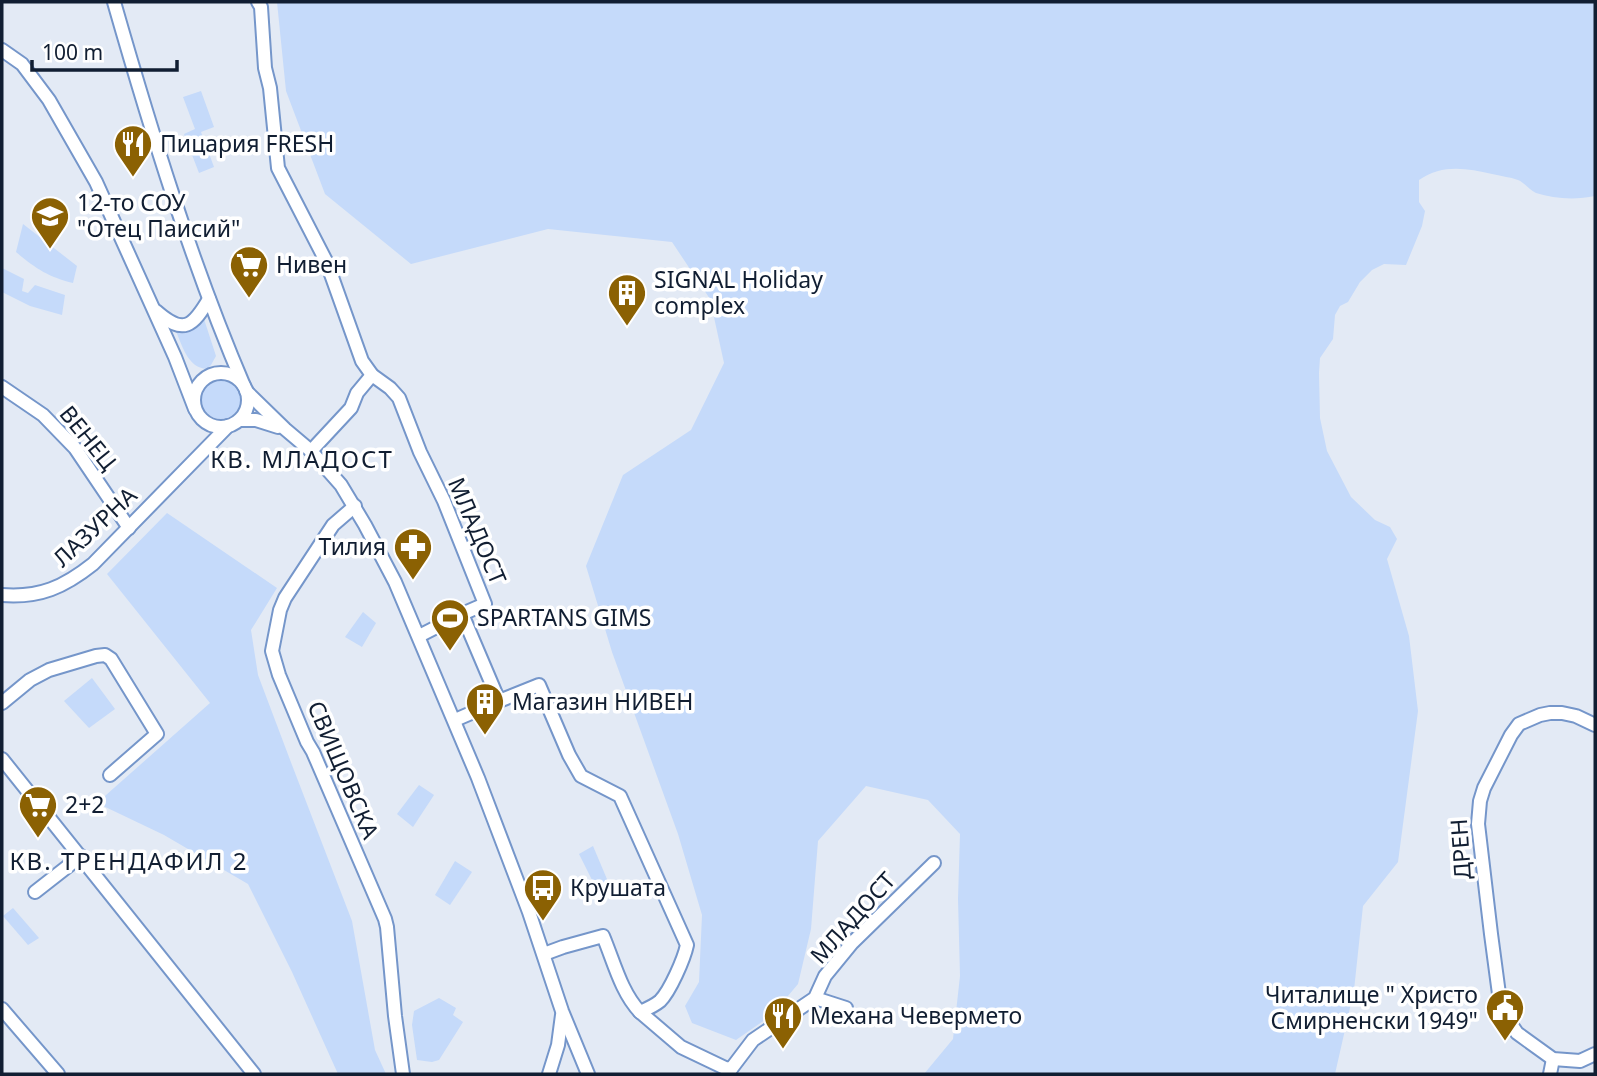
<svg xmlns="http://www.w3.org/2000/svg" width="1597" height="1076" font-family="'Noto Sans',sans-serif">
<rect width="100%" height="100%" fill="#e3eaf5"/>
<g fill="#c5dafa">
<path d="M277,2H1595V196C1576,200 1554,199 1536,193C1529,190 1525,183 1518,180C1510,177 1500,176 1492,174C1466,168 1442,164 1419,180V202L1425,211L1422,226L1406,265L1384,264L1372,270L1360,282L1348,302L1340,306L1335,315L1333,339L1320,358L1319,373L1320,418L1327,451L1351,497L1375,520L1390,527L1397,539L1387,559L1409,636L1418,711L1398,862L1363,906L1354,990L1335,1074H924L953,1039L960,976L958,899L960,834L928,800L866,786L818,841L811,929L798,984L772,1015L736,1040L692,1023L685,1006L699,982L702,915L678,834L612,652L586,566L623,475L691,430L724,363L710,299L672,242L548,229L411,264L325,194L286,91Z"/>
<path d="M201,91L214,127L201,132L214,167L199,173L184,134L195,129L183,97Z"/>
<path d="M23,224L77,266L73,283C48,277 35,268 16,252Z"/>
<path d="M2,268L24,279L22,291L28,293L35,285L65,295L62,315L30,306L2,292Z"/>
<path d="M204,319L216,356L211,365L207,369C187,368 182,344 175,329C188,329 195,328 204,319Z"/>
<circle cx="221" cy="399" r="20"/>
<path d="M461,477L468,498L452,504L443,484Z"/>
<path d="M167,513L277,588L251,630L258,675L292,765L352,921L375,1050L386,1074H338L292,972L248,884L164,835L97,803L210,703L107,574Z"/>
<path d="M363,612L376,623L362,647L345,637Z"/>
<path d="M92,678L115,709L89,728L64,701Z"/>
<path d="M419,785L434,795L413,827L397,814Z"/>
<path d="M593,846L612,891L600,896L579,854Z"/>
<path d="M455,861L472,872L450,905L435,895Z"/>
<path d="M13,908L39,938L28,945L3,916Z"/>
<path d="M439,998L456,1008L453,1015L463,1022L439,1060L432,1062L417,1060L412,1025L414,1011Z"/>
</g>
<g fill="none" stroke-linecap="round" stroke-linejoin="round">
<g stroke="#7596ca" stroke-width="16">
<g id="minor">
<path d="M114,2C151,131 191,262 244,386"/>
<path d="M258,2L261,7L265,68L270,88L278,168L327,263L362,361L372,375L390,388L399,398L420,452L444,501L485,604L462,614L499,701L539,685L569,755L581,776L620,796L687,945C684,959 670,991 660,1001C654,1006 647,1009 640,1012C621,992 614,962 603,936L563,947L544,954"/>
<path d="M2,50L22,64L49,100L96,182L175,357L195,409"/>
<path d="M156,311C184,336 193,326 209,299"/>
<circle cx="221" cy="400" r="27"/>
<path d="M2,387L43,415L75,448L129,528"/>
<path d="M246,391L285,429L311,451L341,485L365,525L395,582L478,778L529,912L562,1011L588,1074"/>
<path d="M240,420H256L278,427"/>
<path d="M311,451L351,408L357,393L372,375"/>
<path d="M355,506L333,525L285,598L280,610L272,651L279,675L307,742L313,752L385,919L387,927L395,1016L403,1074"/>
<path d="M2,595C40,598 64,587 93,564L228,426"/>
<path d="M419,636L462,614"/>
<path d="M2,703L30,680L49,670L96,656L105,655L111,659L157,734L110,775"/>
<path d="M455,720L499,701"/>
<path d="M1595,725L1576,716L1562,713H1550L1540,715L1519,724L1511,735L1484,788L1480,801L1478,824L1491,934L1499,994L1506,1017L1517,1033L1553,1059L1580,1061L1595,1054"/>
<path d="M2,759L254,1074"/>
<path d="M35,892L81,856"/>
<path d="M815,998L846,1008"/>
<path d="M2,1009L58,1074"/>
<path d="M640,1012L681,1047L725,1068L731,1069"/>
<path d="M731,1069L753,1040L815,998L825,976L852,943L934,863"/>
<path d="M549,1074L558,1045L562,1015"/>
<path d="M1550,1074L1553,1059"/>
</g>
</g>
<use href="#minor" stroke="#fff" stroke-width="12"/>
</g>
<defs>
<g id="restaurant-pin" transform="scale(2.0125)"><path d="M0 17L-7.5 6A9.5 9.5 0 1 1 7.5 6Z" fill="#8b6103" stroke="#fff"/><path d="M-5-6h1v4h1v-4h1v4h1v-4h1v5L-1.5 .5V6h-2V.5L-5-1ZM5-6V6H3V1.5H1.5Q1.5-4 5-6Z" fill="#fff"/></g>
<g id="school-pin" transform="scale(2.0125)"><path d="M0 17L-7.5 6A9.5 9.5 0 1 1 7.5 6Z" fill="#8b6103" stroke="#fff"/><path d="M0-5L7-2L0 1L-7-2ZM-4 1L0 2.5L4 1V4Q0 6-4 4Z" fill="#fff"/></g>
<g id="supermarket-pin" transform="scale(2.0125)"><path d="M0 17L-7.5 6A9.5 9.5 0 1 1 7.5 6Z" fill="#8b6103" stroke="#fff"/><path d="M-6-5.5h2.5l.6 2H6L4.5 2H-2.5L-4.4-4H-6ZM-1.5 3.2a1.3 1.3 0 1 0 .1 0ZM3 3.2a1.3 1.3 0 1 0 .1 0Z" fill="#fff"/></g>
<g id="building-pin" transform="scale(2.0125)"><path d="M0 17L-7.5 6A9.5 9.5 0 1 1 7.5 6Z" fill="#8b6103" stroke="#fff"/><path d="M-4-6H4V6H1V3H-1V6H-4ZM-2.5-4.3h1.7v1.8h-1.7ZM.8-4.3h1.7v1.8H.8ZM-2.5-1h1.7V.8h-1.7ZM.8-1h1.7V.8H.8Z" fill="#fff"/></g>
<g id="pharmacy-pin" transform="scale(2.0125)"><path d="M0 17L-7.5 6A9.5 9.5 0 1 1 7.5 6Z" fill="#8b6103" stroke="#fff"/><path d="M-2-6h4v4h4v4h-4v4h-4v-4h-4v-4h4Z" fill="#fff"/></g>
<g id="stadium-pin" transform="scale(2.0125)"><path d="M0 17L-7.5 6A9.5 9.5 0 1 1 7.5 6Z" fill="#8b6103" stroke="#fff"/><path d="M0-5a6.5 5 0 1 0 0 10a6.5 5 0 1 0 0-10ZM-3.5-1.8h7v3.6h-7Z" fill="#fff"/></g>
<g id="bus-pin" transform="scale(2.0125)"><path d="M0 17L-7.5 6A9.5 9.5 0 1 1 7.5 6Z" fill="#8b6103" stroke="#fff"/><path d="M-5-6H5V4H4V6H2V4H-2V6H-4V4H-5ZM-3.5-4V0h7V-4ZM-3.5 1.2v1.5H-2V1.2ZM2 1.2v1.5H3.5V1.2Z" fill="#fff"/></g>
<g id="civic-pin" transform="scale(2.0125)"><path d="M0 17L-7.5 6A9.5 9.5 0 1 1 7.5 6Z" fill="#8b6103" stroke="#fff"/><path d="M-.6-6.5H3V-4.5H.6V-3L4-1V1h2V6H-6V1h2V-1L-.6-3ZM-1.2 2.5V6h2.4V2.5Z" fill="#fff"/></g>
</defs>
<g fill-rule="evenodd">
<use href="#restaurant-pin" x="133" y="144"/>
<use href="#school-pin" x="50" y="216"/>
<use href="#supermarket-pin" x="249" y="265"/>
<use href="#building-pin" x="627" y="293"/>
<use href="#pharmacy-pin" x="413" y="547"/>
<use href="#stadium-pin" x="450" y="618"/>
<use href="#building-pin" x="485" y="702"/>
<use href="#supermarket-pin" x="38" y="805"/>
<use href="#bus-pin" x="543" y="888"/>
<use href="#civic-pin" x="1505" y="1008"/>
<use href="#restaurant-pin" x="783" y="1016"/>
</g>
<g text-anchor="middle" stroke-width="7" stroke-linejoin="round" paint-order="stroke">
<g font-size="23" fill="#111e32" stroke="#fff" text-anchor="start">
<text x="160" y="152">Пицария FRESH</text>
<text x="77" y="211">12-то СОУ<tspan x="77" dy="26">"Отец Паисий"</tspan></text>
<text x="276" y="273">Нивен</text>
<text x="654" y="288">SIGNAL Holiday<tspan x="654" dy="26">complex</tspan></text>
<text x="386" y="555" text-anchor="end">Тилия</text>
<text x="477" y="626">SPARTANS GIMS</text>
<text x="512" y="710">Магазин НИВЕН</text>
<text x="65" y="813">2+2</text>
<text x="570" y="896">Крушата</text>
<text x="1478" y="1003" text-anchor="end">Читалище " Христо<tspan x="1478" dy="26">Смирненски 1949"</tspan></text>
<text x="810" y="1024">Механа Чевермето</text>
</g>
<g font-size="23" fill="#111e32" stroke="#fff">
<text transform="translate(88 438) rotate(51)" y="8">ВЕНЕЦ</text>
<text transform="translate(95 527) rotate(-43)" y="8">ЛАЗУРНА</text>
<text transform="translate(477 531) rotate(67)" y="8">МЛАДОСТ</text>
<text transform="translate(343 770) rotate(67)" y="8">СВИЩОВСКА</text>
<text transform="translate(1461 849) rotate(-94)" y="8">ДРЕН</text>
<text transform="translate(853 918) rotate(-48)" y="8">МЛАДОСТ</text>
</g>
<g font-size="24" letter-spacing="2" fill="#111e32" stroke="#fff">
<text x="302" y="468">КВ. МЛАДОСТ</text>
<text x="129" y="870">КВ. ТРЕНДАФИЛ 2</text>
</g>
</g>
<rect width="1597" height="1076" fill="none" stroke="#111e32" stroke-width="7"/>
<path d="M32 60v10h145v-10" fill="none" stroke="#111e32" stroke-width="3.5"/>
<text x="42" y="60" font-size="21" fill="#111e32" stroke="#ffffff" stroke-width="5" paint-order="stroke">100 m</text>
</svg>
